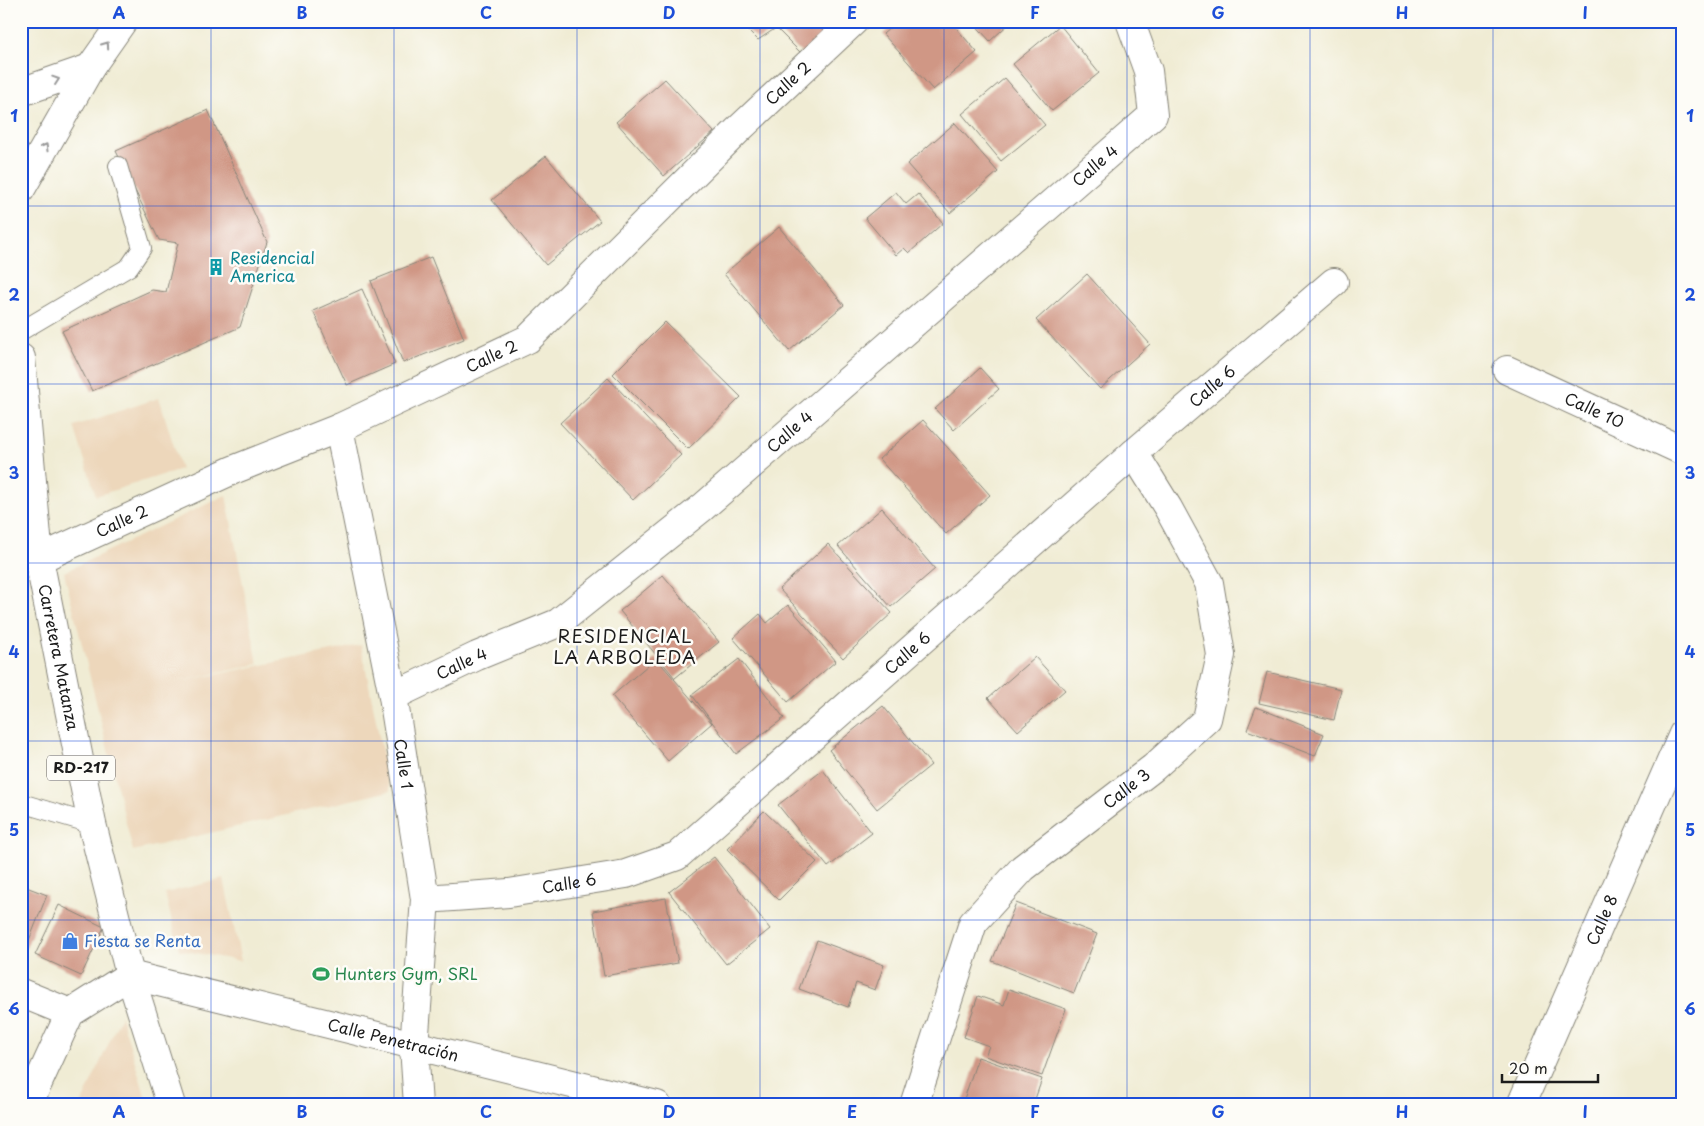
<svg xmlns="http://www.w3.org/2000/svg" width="1704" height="1126" font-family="'Playpen Sans',sans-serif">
<rect width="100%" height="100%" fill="#fdfcf7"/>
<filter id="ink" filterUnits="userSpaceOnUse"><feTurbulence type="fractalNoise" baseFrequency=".02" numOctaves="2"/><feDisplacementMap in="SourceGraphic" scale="10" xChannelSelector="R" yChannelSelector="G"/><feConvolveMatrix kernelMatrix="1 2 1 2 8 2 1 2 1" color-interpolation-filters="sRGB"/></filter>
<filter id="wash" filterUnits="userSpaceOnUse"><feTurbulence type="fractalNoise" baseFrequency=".0096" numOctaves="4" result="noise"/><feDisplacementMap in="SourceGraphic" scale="20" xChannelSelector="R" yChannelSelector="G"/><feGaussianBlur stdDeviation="1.12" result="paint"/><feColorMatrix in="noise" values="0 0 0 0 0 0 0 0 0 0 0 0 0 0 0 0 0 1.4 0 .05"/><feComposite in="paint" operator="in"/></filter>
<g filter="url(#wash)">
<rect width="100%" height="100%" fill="#f0ecd4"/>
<g fill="#edd7bb">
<path d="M159,398L181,469L96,496L74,426Z"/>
<path d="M226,495L258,664L168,684L361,645L390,791L133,851L64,572Z"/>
<path d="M224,879L241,961L179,950L165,893Z"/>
<path d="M121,1016L148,1105H81Z"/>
</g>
<g id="blocks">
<g fill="#d09785">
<path d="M739,21H820L828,30L807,59L776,28L758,40Z"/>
<path d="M898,21H950L977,52L933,90L883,34Z"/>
<path d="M972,21H1012L990,41Z"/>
<path d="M1060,25L1099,73L1052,111L1013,64Z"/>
<path d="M1005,78L1045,125L1001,161L962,114Z"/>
<path d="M665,79L714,132L664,176L616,122Z"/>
<path d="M208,110L267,242L240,327L92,391L62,331L152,290L166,292L178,243L159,240L116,151Z"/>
<path d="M955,123L998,172L950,213L907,164Z"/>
<path d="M546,156L600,221L546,265L492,200Z"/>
<path d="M896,192L906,204L918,194L943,223L909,253L904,248L896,255L865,218Z"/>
<path d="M779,227L844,305L789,351L724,274Z"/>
<path d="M431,257L464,339L403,363L371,281Z"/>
<path d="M1087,274L1150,344L1100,389L1036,320Z"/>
<path d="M362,289L395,364L347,385L313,311Z"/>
<path d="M665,322L741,397L688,449L613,374Z"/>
<path d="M980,368L999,389L954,430L935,409Z"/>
<path d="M608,378L681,455L633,500L560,423Z"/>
<path d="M923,420L990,495L946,534L879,459Z"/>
<path d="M882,508L935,569L891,607L838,546Z"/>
<path d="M828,544L892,613L843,658L779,589Z"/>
<path d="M663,575L719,642L675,678L620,611Z"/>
<path d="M788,605L836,661L788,702L733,638L760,614L767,623Z"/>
<path d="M1035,657L1065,690L1018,731L988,698Z"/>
<path d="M656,658L712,723L668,761L612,696Z"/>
<path d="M739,659L784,718L736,754L692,695Z"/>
<path d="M1267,672L1341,689L1334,720L1259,703Z"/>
<path d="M883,706L931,765L877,809L829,750Z"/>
<path d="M1256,707L1324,734L1315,756L1247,730Z"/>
<path d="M823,770L872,833L828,867L778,805Z"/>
<path d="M764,811L817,862L779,900L727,849Z"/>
<path d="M714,857L770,929L726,964L669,892Z"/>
<path d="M21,885L47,895L24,953L21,952Z"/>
<path d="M666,898L678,963L604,976L593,911Z"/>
<path d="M1016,903L1097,934L1074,993L992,961Z"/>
<path d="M59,905L104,927L81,976L35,955Z"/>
<path d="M817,940L884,965L875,990L856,983L848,1007L799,989Z"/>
<path d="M1009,989L1066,1009L1042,1076L985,1056L989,1046L964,1037L978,996L1004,1005Z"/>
<path d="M978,1057L1042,1079L1033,1105H962Z"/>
</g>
</g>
</g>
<g filter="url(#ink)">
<use href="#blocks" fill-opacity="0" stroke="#868478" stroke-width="1"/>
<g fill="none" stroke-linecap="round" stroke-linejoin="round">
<g stroke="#868478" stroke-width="20">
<g id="lane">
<path d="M21,331L129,267L142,248L118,166"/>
<path d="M21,803L92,824"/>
</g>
</g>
<g stroke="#868478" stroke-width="30">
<g id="street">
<path id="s1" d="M1507,370L1683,451"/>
<path id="s2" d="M339,428L393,696L425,899L414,1047L418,1105"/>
<path id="s3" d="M39,559L233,470L339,428L528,339L738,130L854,21"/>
<path id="s4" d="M393,696L477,656L558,623L703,507L1153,115L1148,71L1130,21"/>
<path id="s5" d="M425,899L509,893L626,874L677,856L1134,453L1334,282"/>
<path id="s6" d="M130,975L657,1105"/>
<path d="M21,993L70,1013"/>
<path id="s7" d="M914,1105L973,923L1023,868L1153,768L1207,719L1221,655L1209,583L1168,508L1134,453"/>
<path id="s8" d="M1521,1105L1683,734"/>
</g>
</g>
<g stroke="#868478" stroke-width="30">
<path id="secondary" d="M28,1105L70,1013L130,975"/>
</g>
<g stroke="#868478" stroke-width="30">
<g id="primary">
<path d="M21,92L90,68"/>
<path d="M21,189L90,68L123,21"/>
<path id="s9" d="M21,358L39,559L92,824L130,975L171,1105"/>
</g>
</g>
<use href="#lane" stroke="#fff" stroke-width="18"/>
<use href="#street" stroke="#fff" stroke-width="28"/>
<use href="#secondary" stroke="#fff" stroke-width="28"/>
<use href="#primary" stroke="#fff" stroke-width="28"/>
</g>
<defs><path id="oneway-chevron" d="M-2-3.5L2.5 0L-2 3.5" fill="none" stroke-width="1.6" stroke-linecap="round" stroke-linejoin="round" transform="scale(1.25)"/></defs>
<g stroke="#999">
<use href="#oneway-chevron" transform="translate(106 45) rotate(-55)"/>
<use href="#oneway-chevron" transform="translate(56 80) rotate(-19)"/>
<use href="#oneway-chevron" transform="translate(45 147) rotate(-60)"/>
</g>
</g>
<path fill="none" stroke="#1d4ed8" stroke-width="1" stroke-opacity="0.55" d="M211,21V1105M394,21V1105M577,21V1105M760,21V1105M944,21V1105M1127,21V1105M1310,21V1105M1493,21V1105M21,206H1683M21,384H1683M21,563H1683M21,741H1683M21,920H1683"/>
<defs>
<g id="building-bare" transform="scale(1.35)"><path d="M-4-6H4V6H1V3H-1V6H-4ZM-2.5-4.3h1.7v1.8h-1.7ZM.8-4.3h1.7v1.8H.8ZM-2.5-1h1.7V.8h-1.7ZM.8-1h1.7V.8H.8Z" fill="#0f9aa8" stroke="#fdfcf7" stroke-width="2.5" paint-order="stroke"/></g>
<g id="shop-bare" transform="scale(1.35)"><path d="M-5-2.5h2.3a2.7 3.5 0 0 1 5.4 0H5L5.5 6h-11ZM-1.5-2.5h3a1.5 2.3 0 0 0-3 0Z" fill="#3f7fe0" stroke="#fdfcf7" stroke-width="2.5" paint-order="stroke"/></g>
<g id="stadium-bare" transform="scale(1.35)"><path d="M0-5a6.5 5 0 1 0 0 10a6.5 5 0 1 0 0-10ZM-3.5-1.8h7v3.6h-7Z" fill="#2e9e5b" stroke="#fdfcf7" stroke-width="2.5" paint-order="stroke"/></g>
</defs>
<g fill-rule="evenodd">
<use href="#building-bare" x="216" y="267"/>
<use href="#shop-bare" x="70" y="941"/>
<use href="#stadium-bare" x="321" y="974"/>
</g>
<g text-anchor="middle" stroke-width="5" stroke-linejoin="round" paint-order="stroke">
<rect fill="#fdfcf7" stroke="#605f5e" stroke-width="1" x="47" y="755.5" width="68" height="25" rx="4"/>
<g font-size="15" font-weight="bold" fill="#1c1c1c">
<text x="81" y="773">RD-217</text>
</g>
<g font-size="16" fill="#1c1c1c" stroke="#fdfcf7">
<text dy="6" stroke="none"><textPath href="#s3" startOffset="901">Calle 2</textPath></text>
<text dy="6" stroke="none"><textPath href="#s4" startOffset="886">Calle 4</textPath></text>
<text dy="6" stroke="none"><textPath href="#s3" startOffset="496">Calle 2</textPath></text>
<text dy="6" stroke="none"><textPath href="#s5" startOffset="969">Calle 6</textPath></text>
<text dy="6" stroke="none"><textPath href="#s1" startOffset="96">Calle 10</textPath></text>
<text dy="6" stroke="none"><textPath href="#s4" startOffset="481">Calle 4</textPath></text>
<text dy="6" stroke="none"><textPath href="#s3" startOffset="91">Calle 2</textPath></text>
<text dy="6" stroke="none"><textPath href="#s5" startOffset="564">Calle 6</textPath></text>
<text dy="6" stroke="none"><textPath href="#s9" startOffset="302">Carretera Matanza</textPath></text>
<text dy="6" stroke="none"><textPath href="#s4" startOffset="76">Calle 4</textPath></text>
<text dy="6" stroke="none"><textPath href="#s2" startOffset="342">Calle 1</textPath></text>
<text dy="6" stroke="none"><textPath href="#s7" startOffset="396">Calle 3</textPath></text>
<text dy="6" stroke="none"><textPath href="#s5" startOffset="145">Calle 6</textPath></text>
<text dy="6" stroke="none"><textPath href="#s8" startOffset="202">Calle 8</textPath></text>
<text dy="6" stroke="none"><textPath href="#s6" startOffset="271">Calle Penetración</textPath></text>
</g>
<g font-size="16" fill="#0d838f" stroke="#fdfcf7" text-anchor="start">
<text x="230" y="264">Residencial<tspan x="230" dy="18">America</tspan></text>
</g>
<g font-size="16" fill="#366cbe" stroke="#fdfcf7" text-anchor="start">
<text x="84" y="947">Fiesta se Renta</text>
</g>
<g font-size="16" fill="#27864d" stroke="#fdfcf7" text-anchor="start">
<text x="335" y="980">Hunters Gym, SRL</text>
</g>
<g font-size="18" letter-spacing="1" fill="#1c1c1c" stroke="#fdfcf7">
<text x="625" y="643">RESIDENCIAL<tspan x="625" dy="21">LA ARBOLEDA</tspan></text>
</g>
</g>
<rect width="1704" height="1126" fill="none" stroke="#fdfcf7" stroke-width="55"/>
<path d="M1502 1074v8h96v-8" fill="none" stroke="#1c1c1c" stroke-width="2.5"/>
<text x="1509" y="1074" font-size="15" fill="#1c1c1c" stroke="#fdfcf7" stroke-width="4" paint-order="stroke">20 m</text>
<rect x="28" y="28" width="1648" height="1070" fill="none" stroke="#1d4ed8" stroke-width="2"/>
<g font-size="16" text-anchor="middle" font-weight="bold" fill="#1d4ed8">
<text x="119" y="19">A</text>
<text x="302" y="19">B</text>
<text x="486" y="19">C</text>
<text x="669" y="19">D</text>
<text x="852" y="19">E</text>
<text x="1035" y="19">F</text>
<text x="1218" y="19">G</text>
<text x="1402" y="19">H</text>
<text x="1585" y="19">I</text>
<text x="14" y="122">1</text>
<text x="1690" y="122">1</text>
<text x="14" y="301">2</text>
<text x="1690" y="301">2</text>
<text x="14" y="479">3</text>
<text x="1690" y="479">3</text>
<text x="14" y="658">4</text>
<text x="1690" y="658">4</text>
<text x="14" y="836">5</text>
<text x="1690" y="836">5</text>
<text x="14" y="1015">6</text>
<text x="1690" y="1015">6</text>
<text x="119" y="1118">A</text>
<text x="302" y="1118">B</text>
<text x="486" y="1118">C</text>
<text x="669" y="1118">D</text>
<text x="852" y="1118">E</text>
<text x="1035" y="1118">F</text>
<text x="1218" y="1118">G</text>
<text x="1402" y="1118">H</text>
<text x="1585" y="1118">I</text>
</g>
</svg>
